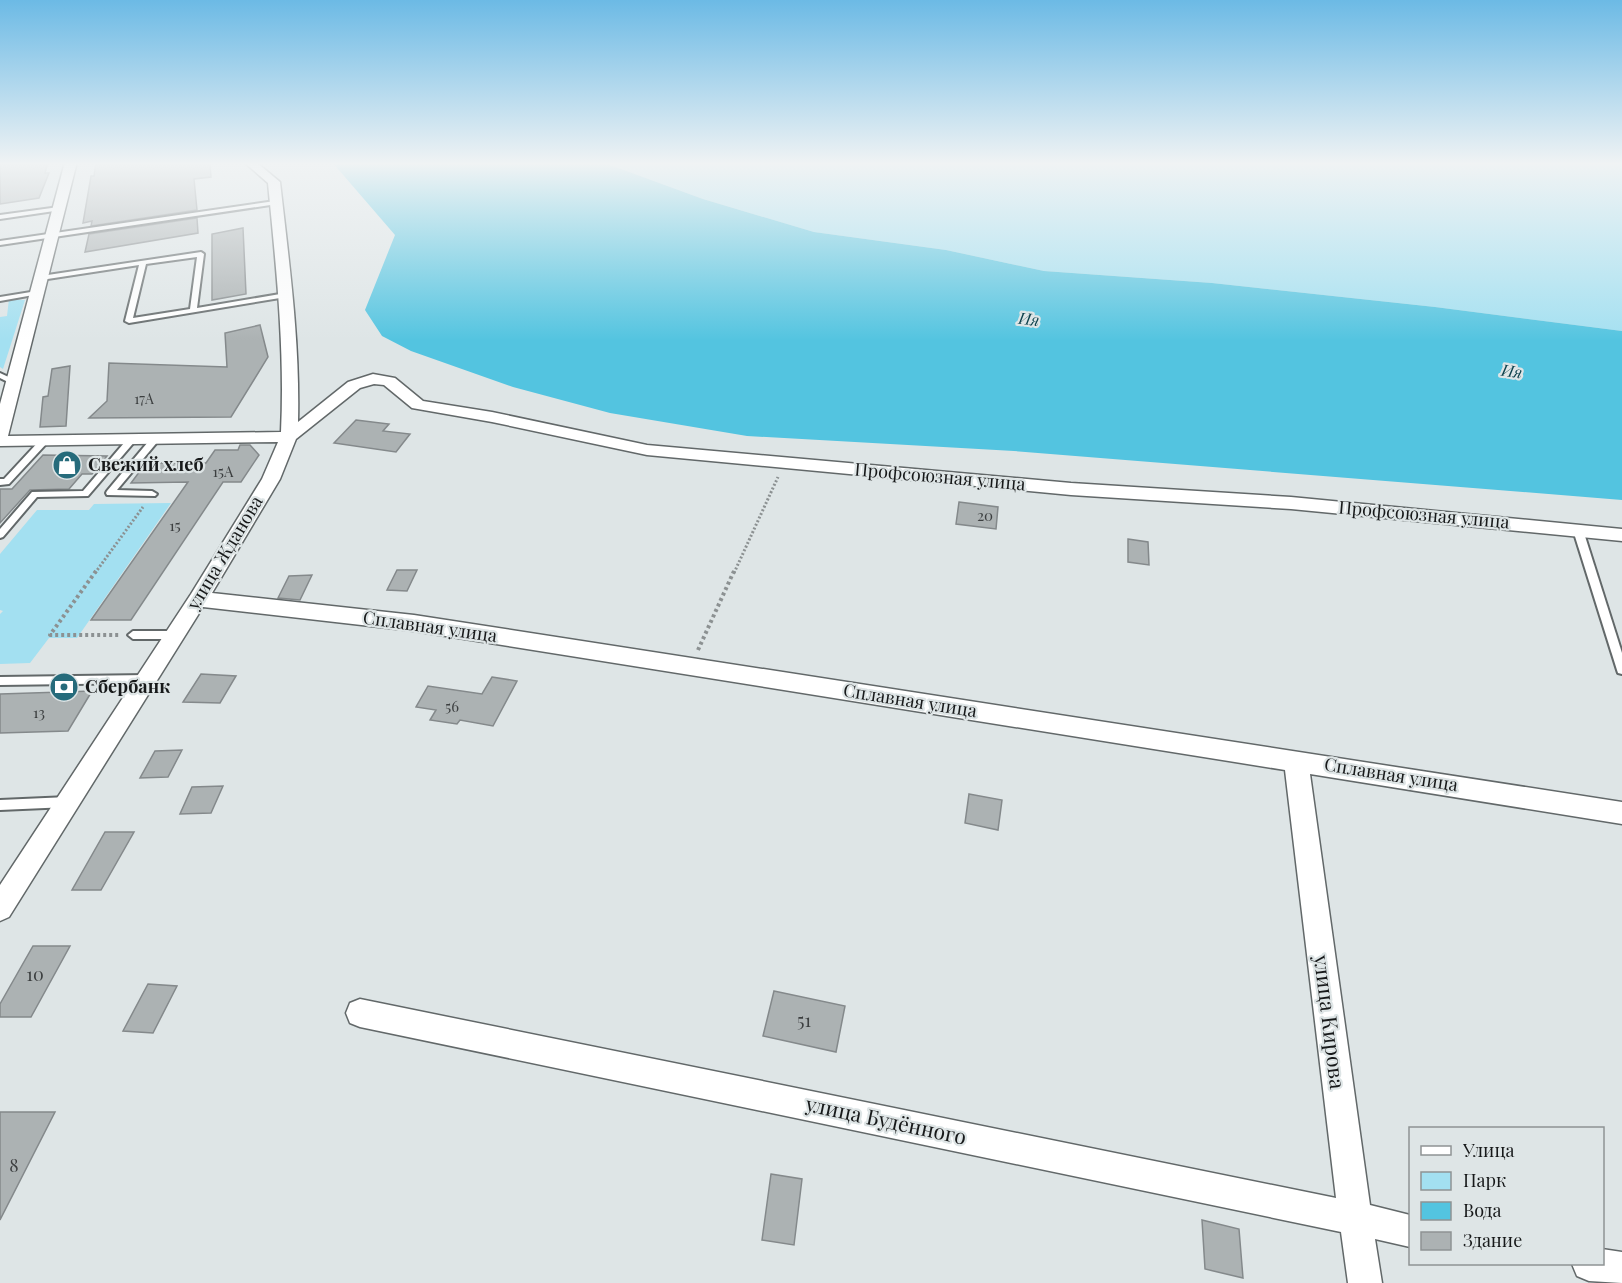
<svg xmlns="http://www.w3.org/2000/svg" width="1622" height="1283" font-family="'Playfair Display',serif">
<rect width="100%" height="100%" fill="#dee5e6"/>
<g fill="#a3e0f1">
<path d="M602,162H1622V331L1435,307L1212,283L1044,271L946,250L814,232L703,199Z"/>
<path d="M9,299L25,300L3,369L0,367V317L7,316Z"/>
<path d="M171,503L77,638H49L30,663L0,664V614L3,611L0,610V554L37,510H89L94,504Z"/>
</g>
<path fill="#53c4e0" d="M332,162H602L703,199L814,232L946,250L1044,271L1212,283L1435,307L1622,331V500L1014,451L747,436L610,413L513,387L411,351L382,336L365,310L395,235Z"/>
<g fill="#acb2b3" stroke="#84898b" stroke-width="1.5">
<path d="M0,162H48L45,173H49L39,198L0,204Z"/>
<path d="M96,162H210L211,177L194,179L197,210L91,226L92,221L83,223L91,176H94Z"/>
<path d="M197,218L198,233L85,252L89,234Z"/>
<path d="M243,228L246,294L212,300V234Z"/>
<path d="M260,325L268,357L231,417L89,418L107,401L109,363L227,367L225,333Z"/>
<path d="M70,366L66,426L40,427L43,397L48,396L52,369Z"/>
<path d="M356,420L389,424L383,431L410,434L396,452L334,443Z"/>
<path d="M240,445H250L259,455L241,482H223L131,620H91L188,482L131,483L146,463H206L215,450H238Z"/>
<path d="M43,455L107,456L92,474H82L69,489L30,490L0,523V489H12Z"/>
<path d="M959,502L998,507L996,529L956,524Z"/>
<path d="M1128,539L1148,542L1149,565L1128,562Z"/>
<path d="M397,570H417L407,591L387,590Z"/>
<path d="M312,575L300,600L278,598L289,576Z"/>
<path d="M201,674L236,676L220,703L183,702Z"/>
<path d="M492,677L517,681L493,726L460,720L457,724L430,720L436,710L416,707L428,686L482,694Z"/>
<path d="M92,691L68,731L0,733V694Z"/>
<path d="M182,750L168,777L140,778L155,751Z"/>
<path d="M223,786L211,813L180,814L192,787Z"/>
<path d="M969,794L1002,800L998,830L965,823Z"/>
<path d="M105,832H134L101,890H72Z"/>
<path d="M33,946H70L31,1017H0V1004Z"/>
<path d="M148,984L177,986L153,1033L123,1031Z"/>
<path d="M774,991L845,1006L836,1052L763,1036Z"/>
<path d="M0,1112H55L0,1220Z"/>
<path d="M771,1174L802,1179L794,1245L762,1240Z"/>
<path d="M1202,1220L1239,1229L1243,1278L1205,1269Z"/>
</g>
<g fill="none" stroke-linecap="round" stroke-linejoin="round">
<g stroke="#626869" stroke-width="4">
<g id="service">
<path d="M275,201L277,202V204L0,245V241Z"/>
<path d="M59,207L61,208V210L0,219V215Z"/>
<path d="M201,252L204,254L197,308L286,293L289,295L286,297L129,323L125,321L139,265L41,280L38,278L41,276ZM197,257L190,309L133,318L146,264Z"/>
<path d="M37,291L39,292V294L0,301V297Z"/>
<path d="M0,373L17,381L18,383L14,385L0,378Z"/>
<path d="M133,435L137,438L136,440L88,496L37,497L3,537L0,538V529L32,492L83,491L130,436Z"/>
<path d="M156,435L160,438L159,440L117,490L152,491L157,494L155,496L107,495L106,493L107,491L153,436Z"/>
<path d="M45,437L49,440L48,442L9,484L0,485V479H4L42,438Z"/>
<path d="M1578,527L1583,530L1622,653V674L1618,673L1617,670L1573,530Z"/>
<path d="M133,631H175L180,635L175,639H133L128,635Z"/>
<path d="M147,675L151,676L152,679L151,682L147,683L0,685V677Z"/>
<path d="M68,797L72,798L74,802L72,806L68,807L0,810V800Z"/>
</g>
</g>
<g stroke="#626869" stroke-width="3">
<g id="minor">
<path d="M65,162H77L8,436L281,432C285,348 276,266 268,183L244,162H256L280,182C289,262 300,341 298,422L348,382L373,374L395,378L423,401L492,412L647,445L1071,483L1291,497L1622,529V541L1291,509L1071,495L647,455L492,422L412,408L384,385L374,384L360,388L296,439L280,479L212,593L414,615L1622,802V824L1310,774L1370,1205L1410,1215V1247L1375,1239L1382,1283H1348L1341,1232L360,1027L350,1023L346,1013L350,1003L360,999L1336,1198L1285,770L414,631L203,607L9,917L0,921V885L191,594L262,479L278,442L0,446V404Z"/>
<path d="M1602,1249L1622,1252V1283L1589,1281L1577,1276L1572,1264H1602Z"/>
</g>
</g>
<g stroke="#8c9192" stroke-width="3" stroke-dasharray="2 2" stroke-linecap="butt">
<path d="M95,573L143,507"/>
<path d="M734,573L778,477"/>
</g>
<g stroke="#8c9192" stroke-width="4" stroke-dasharray="3 3" stroke-linecap="butt">
<path d="M96,571L50,635H120"/>
<path d="M698,650L734,571"/>
</g>
<use href="#service" fill="#fff" fill-rule="evenodd"/>
<use href="#minor" fill="#fff" fill-rule="evenodd"/>
</g>
<linearGradient id="sky" x2="0" y2="1"><stop stop-color="#6cbae5"/><stop offset="0.48" stop-color="#f0f3f4"/><stop offset="1" stop-color="#f0f3f4" stop-opacity="0"/></linearGradient>
<rect width="1622" height="341" fill="url(#sky)"/>
<defs>
<g id="shop-disc" transform="scale(1.5)"><circle r="9.5" fill="#266b7b" stroke="#dee5e6"/><path d="M-5-2.5h2.3a2.7 3.5 0 0 1 5.4 0H5L5.5 6h-11ZM-1.5-2.5h3a1.5 2.3 0 0 0-3 0Z" fill="#fff"/></g>
<g id="bank-disc" transform="scale(1.5)"><circle r="9.5" fill="#266b7b" stroke="#dee5e6"/><path d="M-6-4H6V4H-6ZM0-2.3a2.3 2.3 0 1 0 0 4.6a2.3 2.3 0 1 0 0-4.6Z" fill="#fff"/></g>
</defs>
<g fill-rule="evenodd">
<use href="#shop-disc" x="67" y="465"/>
<use href="#bank-disc" x="64" y="687"/>
</g>
<g text-anchor="middle" stroke-width="4.5" stroke-linejoin="round" paint-order="stroke">
<g font-size="14" fill="#3c3f40">
<text x="144" y="404">17А</text>
</g>
<g font-size="15" fill="#3c3f40">
<text x="223" y="477">15А</text>
<text x="985" y="521">20</text>
<text x="175" y="531">15</text>
<text x="452" y="712">56</text>
<text x="39" y="718">13</text>
</g>
<g font-size="16" font-style="italic" fill="#0d414c" stroke="#dee5e6">
<text transform="translate(1029 319) rotate(6)" y="6">Ия</text>
<text transform="translate(1512 371) rotate(8)" y="6">Ия</text>
</g>
<g font-size="18" font-weight="bold" fill="#17191a" stroke="#dee5e6" text-anchor="start">
<text x="88" y="471">Свежий хлеб</text>
<text x="85" y="693">Сбербанк</text>
</g>
<g font-size="18" fill="#17191a" stroke="#dee5e6">
<text transform="translate(940 477) rotate(5)" y="6">Профсоюзная улица</text>
<text transform="translate(1424 515) rotate(5)" y="6">Профсоюзная улица</text>
<text transform="translate(225 553) rotate(-59)" y="6">улица Жданова</text>
<text transform="translate(430 627) rotate(8)" y="6">Сплавная улица</text>
<text transform="translate(910 701) rotate(9)" y="6">Сплавная улица</text>
<text transform="translate(1391 775) rotate(9)" y="6">Сплавная улица</text>
</g>
<g font-size="18" fill="#3c3f40">
<text x="35" y="981">10</text>
<text x="804" y="1027">51</text>
<text x="14" y="1172">8</text>
</g>
<g font-size="21" fill="#17191a" stroke="#dee5e6">
<text transform="translate(1329 1022) rotate(83)" y="7">улица Кирова</text>
<text transform="translate(886 1121) rotate(12)" y="7">улица Будённого</text>
</g>
</g>
<rect x="1409" y="1127" width="195" height="138" fill="#dee5e6" stroke="#8e9394" stroke-width="1.5"/>
<rect x="1421" y="1146" width="30" height="9" fill="#ffffff" stroke="#8e9394" stroke-width="1.5"/>
<text x="1463" y="1157" font-size="18" fill="#17191a">Улица</text>
<rect x="1421" y="1172" width="30" height="18" fill="#a3e0f1" stroke="#8e9394" stroke-width="1.5"/>
<text x="1463" y="1187" font-size="18" fill="#17191a">Парк</text>
<rect x="1421" y="1202" width="30" height="18" fill="#53c4e0" stroke="#8e9394" stroke-width="1.5"/>
<text x="1463" y="1217" font-size="18" fill="#17191a">Вода</text>
<rect x="1421" y="1232" width="30" height="18" fill="#acb2b3" stroke="#8e9394" stroke-width="1.5"/>
<text x="1463" y="1247" font-size="18" fill="#17191a">Здание</text>
</svg>
